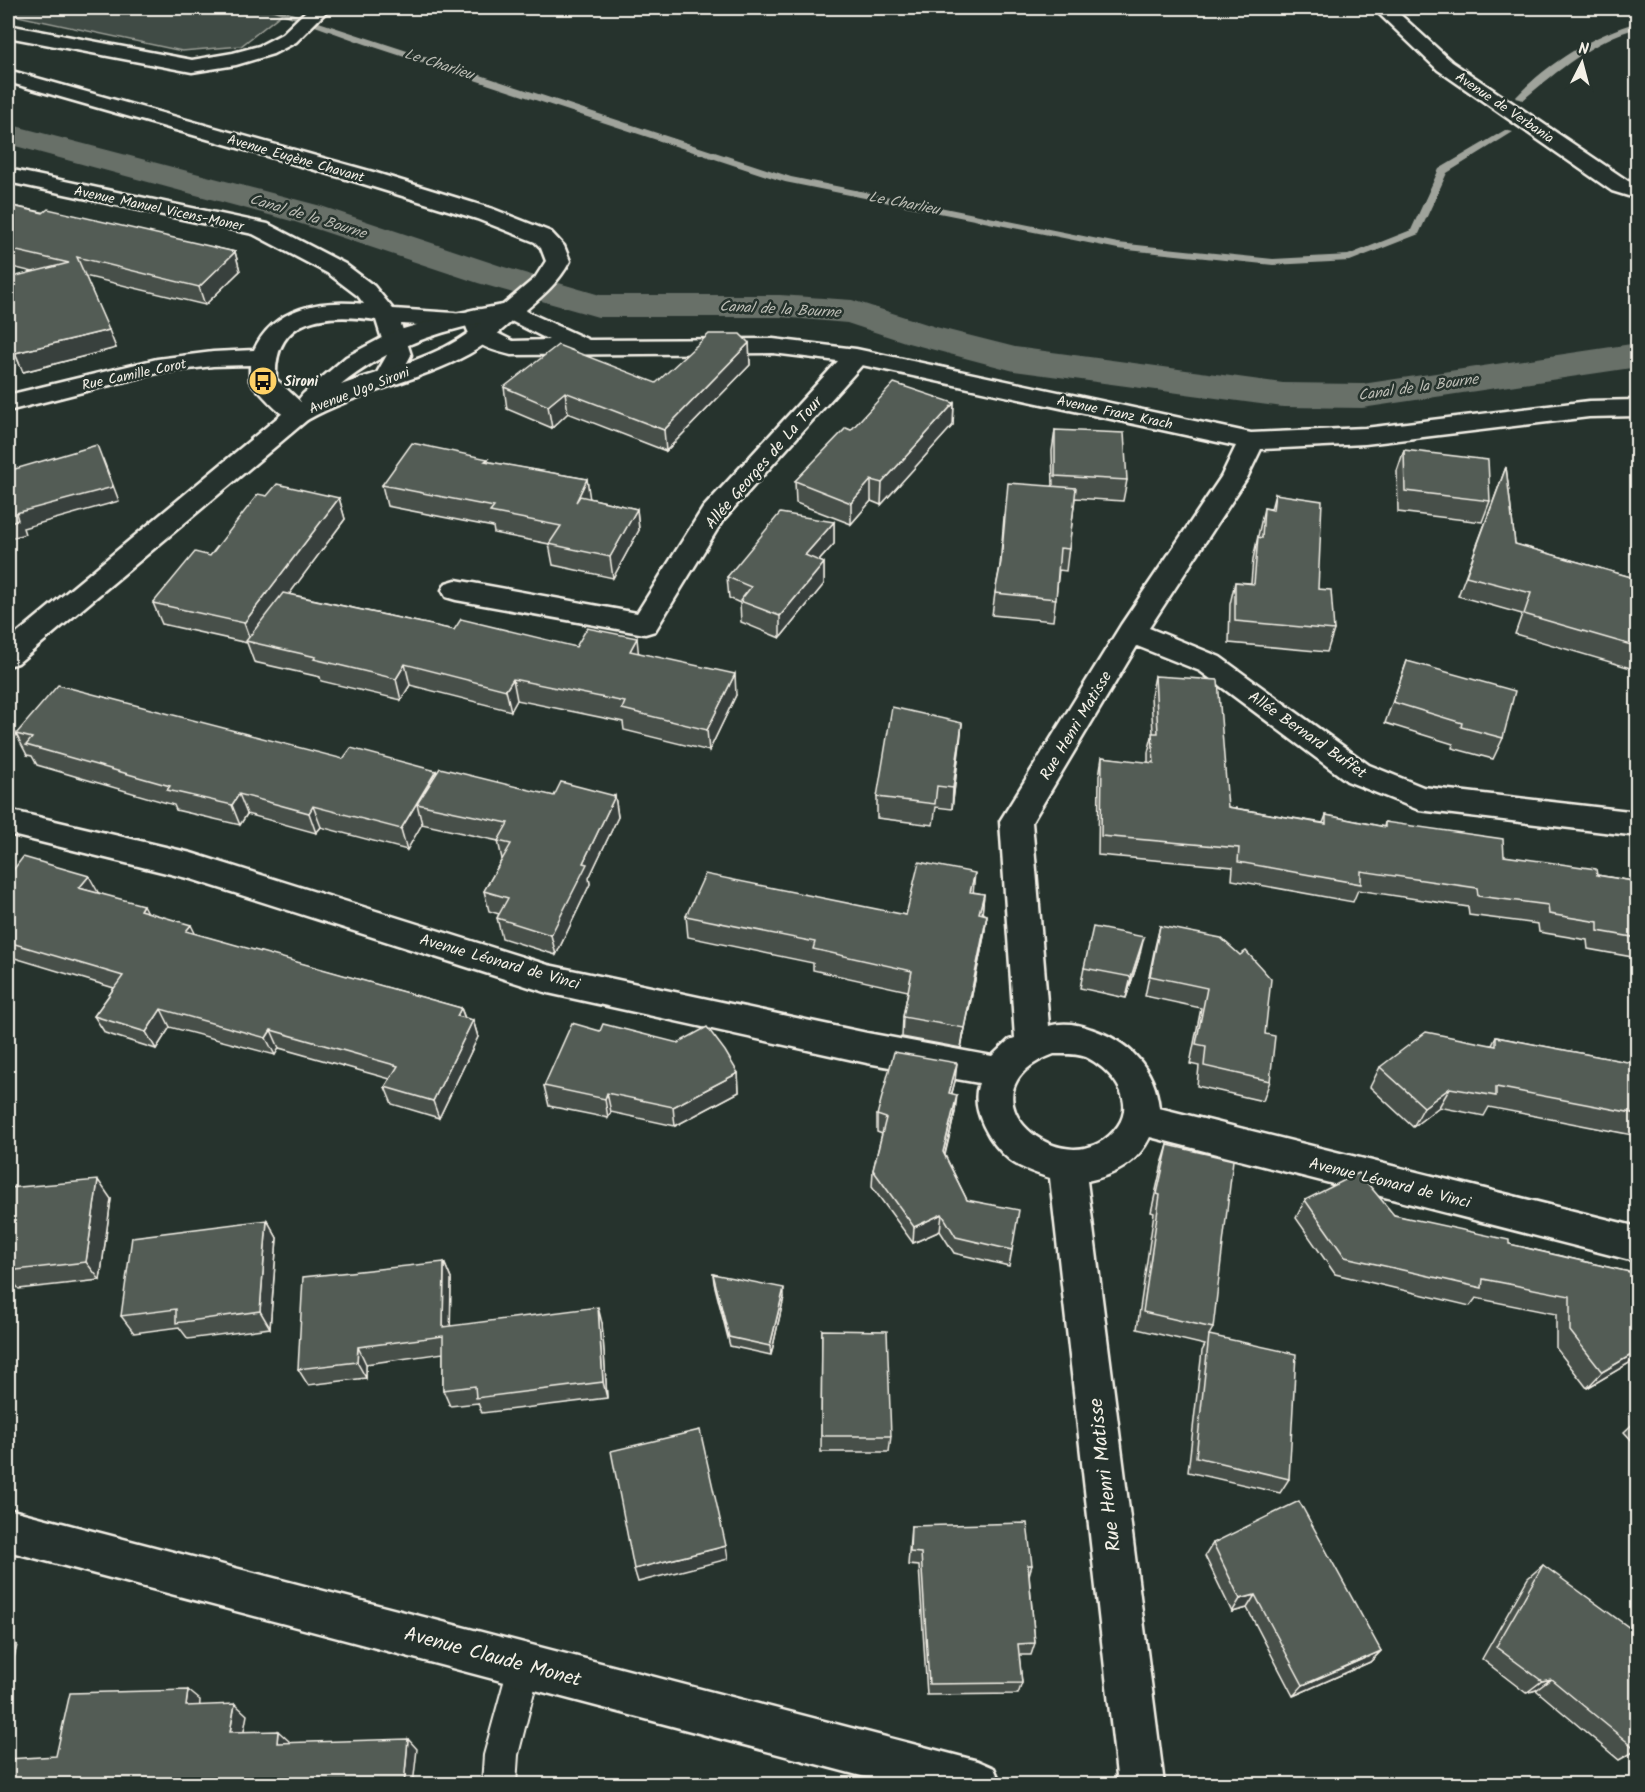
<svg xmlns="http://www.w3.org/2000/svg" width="1645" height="1792" font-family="Kalam,sans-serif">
<rect width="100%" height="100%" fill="#26332d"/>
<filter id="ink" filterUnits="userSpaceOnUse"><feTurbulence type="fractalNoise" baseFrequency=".0167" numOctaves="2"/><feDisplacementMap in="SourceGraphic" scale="12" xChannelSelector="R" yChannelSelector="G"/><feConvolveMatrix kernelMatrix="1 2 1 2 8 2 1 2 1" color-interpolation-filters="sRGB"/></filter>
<g filter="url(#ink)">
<path fill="#414b45" stroke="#9a9e96" stroke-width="1.5" d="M8,8H289L241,46L182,51L8,14Z"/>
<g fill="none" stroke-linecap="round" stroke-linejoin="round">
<g fill="#9fa39b" fill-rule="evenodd">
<path d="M265,8H276L791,177L1118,243L1273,259L1348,255L1411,230L1439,169L1505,130L1513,132L1447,173L1419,234L1350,261L1273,265L1118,249L785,182L365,44Z"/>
<path d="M1638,22V28C1593,40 1558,71 1523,100L1515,98C1545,65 1594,34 1638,22Z"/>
</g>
<path fill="#676f68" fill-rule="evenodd" d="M8,124L321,206L504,267L600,295H780L852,300L936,327L1015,347L1283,383L1362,384L1638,343V367L1362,408L1283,407L1014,371L908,343L847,323L780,317H598L478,283L295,222L8,144Z"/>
<g stroke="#f4f1e8" stroke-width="4">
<path id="service" d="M525,1648L536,1653L541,1664L518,1755L516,1784H482L484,1755L509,1664L514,1653Z"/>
</g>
<g stroke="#f4f1e8" stroke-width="5">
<g id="minor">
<path d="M1373,8H1393L1452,62L1628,181L1638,184V199L1612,191L1438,70Z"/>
<path d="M8,169L268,224L345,264L374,286L393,309L454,313L463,315L465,318L468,311L477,309L486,311L489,316L491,330L513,341L549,340L501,316L498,311L501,306L510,304L589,340L773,339L856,349L1251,433L1365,428L1589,401L1638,400V416L1589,417L1365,444L1261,449L1247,478L1149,628L1220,657L1369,765L1423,787L1638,812V836L1419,810L1347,781L1200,671L1137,646L1032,822L1049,1026C1062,1022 1078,1024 1091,1029C1128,1041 1155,1067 1159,1108L1638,1227V1262L1150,1137C1137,1163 1116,1175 1087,1181L1164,1784H1118L1050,1178C1038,1174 1022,1169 1011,1161C991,1145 969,1110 979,1083L867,1063L548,993L191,879L8,834V810L191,853L548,965L867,1033L992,1056L1009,1040L1015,1038L1000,821L1121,625L1221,477L1236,446L862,365L723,520L655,631L645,634L456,600L446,597L442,590L446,583L456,580L637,613L703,508L838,361L773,353L511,355C491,350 469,345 465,322L463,325L454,327L401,324L411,355L396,383L387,386L378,383L374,378L387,355L376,320C327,313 273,316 276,379L307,408L311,414L307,420C285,425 269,401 254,386L250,381V365L213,366L157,373L8,411V395L157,359L213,352L254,350C273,307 322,299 364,304L358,296L329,274L253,234L8,182ZM1054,1054C1064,1054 1076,1053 1086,1057C1109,1068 1137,1099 1118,1126C1069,1194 949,1093 1054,1054Z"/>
<path d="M8,1509L978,1761L994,1768L1001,1784H892L8,1551Z"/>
</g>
</g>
<g stroke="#f4f1e8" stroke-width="5">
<g id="tertiary">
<path d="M309,8H330L296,42L273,54L236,65L192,72L8,37V25L192,60L233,53L259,46L282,34Z"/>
<path d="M8,70L373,172L493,209L551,232L564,246L570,261C558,284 540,298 520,315C503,328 488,344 469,354C418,382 359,391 307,420L18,663L8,666V641L289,408L301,402L299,399L303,394L346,357L393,332L454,314L503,305L535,278L546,261L541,248L535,242L477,219L357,182L8,82ZM481,323C443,357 388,368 341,385C383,351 429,334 481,323Z"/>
</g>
</g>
<use href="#service" fill="#26332d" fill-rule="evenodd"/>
<use href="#minor" fill="#26332d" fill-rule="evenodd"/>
<use href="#tertiary" fill="#26332d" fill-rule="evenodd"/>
</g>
<g fill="#474f49" stroke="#f4f1e8" stroke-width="1.5">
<path d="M8,205L235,252L240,271L205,305L85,276L116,348L23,372L13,349L33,272L8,266Z"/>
<path d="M749,343L750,365L666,451L568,413L552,428L507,409L504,387L656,383Z"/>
<path d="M954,403L953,425L881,505L871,501L851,524L796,503L795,481L851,430Z"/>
<path d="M1055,430L1127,480L1123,501L1075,498L1066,571L1059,570L1053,621L992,615L995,593L1000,566L1005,505L1053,486L1052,451Z"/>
<path d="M1404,450L1490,501L1482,522L1398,512L1397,471Z"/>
<path d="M488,459V462L587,479L589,498L637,509L639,530L613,578L553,565L549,544L494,533L493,527L387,506L382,485Z"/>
<path d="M1506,467L1515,544L1638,579V669L1637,670L1515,634L1522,614L1458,596Z"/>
<path d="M1275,494L1318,589L1334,630L1327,652L1229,643L1230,604L1235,582L1251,583L1253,559L1264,508L1271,509Z"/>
<path d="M267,496L339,498L345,519L289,594L454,630L576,647L639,653L736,695L709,751L624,730L623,722L517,700L511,711L410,685L401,700L321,681L320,677L254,662L247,643L162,624L153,603L210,556Z"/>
<path d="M834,522V544L819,561L824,563V584L780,638L741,622L740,603L729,598L727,577Z"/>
<path d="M1407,661L1503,738L1493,759L1452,748L1453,744L1385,723Z"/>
<path d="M1155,676L1228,807L1323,823L1326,815L1384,827L1385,822L1504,856L1597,875L1638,882V958L1588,949L1587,940L1539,932L1538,924L1469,915L1468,907L1358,890L1353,902L1232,880L1233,867L1098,855L1099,776L1102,757L1148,763V752L1153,733L1151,696Z"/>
<path d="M962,723L952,809L936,807L933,825L877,818V797Z"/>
<path d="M16,734L343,759L436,771L437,773L554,796H615L618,817L589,878L590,884L556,955L502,938L497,918L499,914L489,911L484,891L502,859L498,841L422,824L407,850L321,827L316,833L247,814L240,825L176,810L174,805L37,765L32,756L27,755Z"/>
<path d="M8,877L99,893L147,912L195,934L461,1008L465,1018L473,1020L478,1037L439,1118L392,1104L385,1087L390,1079L279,1048L275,1055L170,1027L156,1049L105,1033L94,1016L114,988L8,956Z"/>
<path d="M973,892L984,894L982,913L987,915L984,936L961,1048L902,1037L903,1017L908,991L813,970V963L688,937L686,916L906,915Z"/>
<path d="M1160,926L1265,1034L1270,1081L1263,1101L1197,1086L1199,1066L1190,1064L1201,1008L1145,996L1155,947Z"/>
<path d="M1139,958L1126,998L1080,988L1084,968Z"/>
<path d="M1496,1037L1638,1064V1136L1489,1107L1484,1116L1439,1107L1413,1127L1370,1087L1380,1067L1492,1045Z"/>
<path d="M738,1073L739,1092L675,1126L611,1112L608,1118L549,1106L544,1086Z"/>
<path d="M955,1081L952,1093L955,1112L945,1155L967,1200L1012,1250L1009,1266L954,1253L940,1231L913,1243L872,1187L873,1170L882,1134L877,1132V1115Z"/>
<path d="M1168,1145L1213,1328L1209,1335L1289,1479L1280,1493L1188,1472L1202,1351L1205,1345L1137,1329L1154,1213L1151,1212L1162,1164Z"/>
<path d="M8,1188L111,1199L100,1280L19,1289L9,1277H8Z"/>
<path d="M1305,1200L1394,1215L1509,1244L1638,1274V1356L1631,1362L1587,1388L1556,1348V1314L1476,1298L1470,1306L1335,1274L1296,1218Z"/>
<path d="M267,1220L277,1238L270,1328L188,1339L179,1327L134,1333L121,1316Z"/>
<path d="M444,1262L451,1279L450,1326L602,1323L607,1398L482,1413L478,1403L450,1406L443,1390V1353L366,1364V1378L308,1385L298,1369Z"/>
<path d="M713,1274L784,1297L771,1355L730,1346L714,1283Z"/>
<path d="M822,1330L891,1436L889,1452H821Z"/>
<path d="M1638,1419V1447L1624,1432Z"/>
<path d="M911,1526L1032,1565L1029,1575L1035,1643L1031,1655H1019L1022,1683L1018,1694L927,1695L919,1566L908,1565Z"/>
<path d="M1213,1543L1381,1651L1370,1662L1293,1696L1247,1608L1232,1612L1205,1556Z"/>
<path d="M1543,1565L1632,1675L1637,1750L1619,1760L1536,1690L1526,1693L1482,1659L1528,1578Z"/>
</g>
<g fill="#39403c" stroke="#f4f1e8" stroke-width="1.5">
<path d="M235,252L240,271L205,305L199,287Z"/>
<path d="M109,330L116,348L23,372L15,353Z"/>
<path d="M8,331L15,349L8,351Z"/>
<path d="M749,343L750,365L666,451L664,430Z"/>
<path d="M565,392L568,413L552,428L548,406Z"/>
<path d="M954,403L953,425L881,505L882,483Z"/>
<path d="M103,459L119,501L23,528L25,534L8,539V522L16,513Z"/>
<path d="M587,479L590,500L576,502Z"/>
<path d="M871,480V501L851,524V503Z"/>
<path d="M339,498L345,519L253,643L251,642L244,623Z"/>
<path d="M637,509L639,530L613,578L610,557Z"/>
<path d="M834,522V544L805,576V555Z"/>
<path d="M824,563V584L780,638V616Z"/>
<path d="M637,638L639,659L630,651Z"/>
<path d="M405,664L410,685L401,700L396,679Z"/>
<path d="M735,674L736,695L709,751L707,730Z"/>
<path d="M513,679L517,700L511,711L506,690Z"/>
<path d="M962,723L960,744L952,809L953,788Z"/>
<path d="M436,771L441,791L417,804L422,824L407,850L401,829Z"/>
<path d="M239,794L247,814L240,825L232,805Z"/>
<path d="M615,796L618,817L589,878L590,884L556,955L551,935L583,863Z"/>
<path d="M313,806L321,827L316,833L309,813Z"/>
<path d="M975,873L973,894L970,892Z"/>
<path d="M89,876L99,894L79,888Z"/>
<path d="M984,894L982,915L979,913Z"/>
<path d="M143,905L153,924L140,910Z"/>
<path d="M987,915L984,936L961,1048L964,1028Z"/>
<path d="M191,925L200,943L186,931Z"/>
<path d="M1144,937L1139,958L1126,998L1131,977Z"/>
<path d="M461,1008L467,1025L457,1016Z"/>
<path d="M161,1009L170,1027L156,1049L146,1032Z"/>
<path d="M473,1020L478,1037L439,1118L433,1101Z"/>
<path d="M271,1030L279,1048L275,1055L266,1038Z"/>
<path d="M957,1063L955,1081L947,1110L949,1093Z"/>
<path d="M738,1073L739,1092L675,1126L673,1107Z"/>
<path d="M1450,1088L1439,1107L1413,1127L1424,1107Z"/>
<path d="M607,1093L611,1112L608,1118L605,1099Z"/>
<path d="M957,1095L955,1112L941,1169L943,1152Z"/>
<path d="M98,1180L111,1199L100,1280L86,1262Z"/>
<path d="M942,1214L940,1231L913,1243L914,1227Z"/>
<path d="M267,1220L277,1238L270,1328L260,1311Z"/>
<path d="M444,1262L451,1279L450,1343L443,1327Z"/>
<path d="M784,1288V1297L771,1355L770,1346Z"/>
<path d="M598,1307L602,1323L607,1398L603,1382Z"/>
<path d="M358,1347L366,1364V1378L357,1362Z"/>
<path d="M1638,1351V1356L1631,1362L1587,1388L1602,1372Z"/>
<path d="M726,1546L728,1559L638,1582L634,1569Z"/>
<path d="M1255,1595L1247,1608L1232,1612L1240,1599Z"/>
<path d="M8,1638L17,1645L8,1684Z"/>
<path d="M1381,1651L1370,1662L1293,1696L1303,1685Z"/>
<path d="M1551,1679L1536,1690L1526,1693L1542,1681Z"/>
<path d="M188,1690L200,1700L199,1717L186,1706Z"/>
<path d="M235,1704L247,1715L242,1742L230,1732Z"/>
<path d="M278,1731L289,1741V1753L277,1743Z"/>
<path d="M408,1739L417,1749L413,1785H404Z"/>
</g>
<g fill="#525c55" stroke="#f4f1e8" stroke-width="1.5">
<path d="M8,205L43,213L48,209L235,252L199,287L77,257L109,330L15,353L8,331V278L69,263L8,249Z"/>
<path d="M709,334H740L749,343L664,430L565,392L548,406L504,387L558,345L656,383Z"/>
<path d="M894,383L954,403L882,483L871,480L851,503L795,481L846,428L851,430Z"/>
<path d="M1055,430L1124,433L1127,480L1055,476Z"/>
<path d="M412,443L488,459L485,461L587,479L576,502L580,496L637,509L610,557L549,544L561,526L490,512L494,507L382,485Z"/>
<path d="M97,445L113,487L16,513L18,520L8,522V471Z"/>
<path d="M1404,450L1488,460L1490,501L1405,491Z"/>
<path d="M1506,467L1515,544L1638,579V647L1524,614L1531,593L1466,576Z"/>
<path d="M1008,483L1076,488L1069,549L1060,548L1056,599L995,593L1001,562Z"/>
<path d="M277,484L339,498L244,623L153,603L195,552L210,556L258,494L267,496Z"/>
<path d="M1275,494L1322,501L1318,589L1331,590L1334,630L1235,621V582L1254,584L1258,537L1262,538L1264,508L1273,510Z"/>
<path d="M780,513L834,522L805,555L824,563L780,616L740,601L751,587L727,577Z"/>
<path d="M283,593L454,630L461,619L576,647L587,628L637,638L630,651L735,674L707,730L622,709L625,702L513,679L506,690L405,664L396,679L314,659L316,657L246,641Z"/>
<path d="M1407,661L1515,691L1503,738L1461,727L1462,723L1393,702Z"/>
<path d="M1155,676L1218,680L1228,807L1326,824V815L1385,827V822L1503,839L1504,856L1596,869L1597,875L1638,882V938L1598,931V922L1549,914L1548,905L1478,896L1477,888L1361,871V884L1238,862L1239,848L1101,836L1102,757L1154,763L1152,733H1158Z"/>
<path d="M58,685L343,759L351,748L436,771L401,829L313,806L309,813L239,794L232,805L167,790L170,786L26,745L32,738L16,734Z"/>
<path d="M892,707L962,723L953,788L937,786L935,804L877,797Z"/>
<path d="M440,768L554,796L561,782L615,796L583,863L587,864L551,935L497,918L508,898L484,891L511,844L498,841L508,823L417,804Z"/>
<path d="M23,857L89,876L79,888L143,905L140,910L191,925L186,931L461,1008L457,1016L473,1020L433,1101L385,1087L398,1066L271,1030L266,1038L161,1009L146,1032L94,1016L123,976L8,942V877Z"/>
<path d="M919,862L975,873L970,892L984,894L979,913L987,915L964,1028L903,1017L912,971L813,949L815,942L686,916L705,874L906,915Z"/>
<path d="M1160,926L1221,938L1240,955L1246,951L1271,979L1265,1034L1275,1036L1270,1081L1204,1066L1206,1046L1196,1044L1207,988L1150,976Z"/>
<path d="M1093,927L1144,937L1131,977L1084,968Z"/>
<path d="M572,1023L600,1031L603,1024L678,1043L707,1027L725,1051L738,1073L673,1107L607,1093L605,1099L544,1086Z"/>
<path d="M1426,1032L1496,1046V1037L1638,1064V1114L1496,1087V1096L1450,1088L1424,1107L1380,1067Z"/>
<path d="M894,1052L957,1063L949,1093L957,1095L943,1152L967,1200L1019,1210L1012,1250L956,1237L942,1214L914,1227L873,1170L886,1118L877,1115Z"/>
<path d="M1168,1145L1233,1160L1213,1328L1143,1312L1160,1195L1157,1194Z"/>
<path d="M1359,1173L1394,1215L1509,1240V1244L1638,1274V1351L1602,1372L1570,1331V1296L1483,1279L1482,1288L1345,1257L1305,1200Z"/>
<path d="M98,1180L86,1262L8,1271V1188Z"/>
<path d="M267,1220L260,1311L176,1323V1309L121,1316L132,1237Z"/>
<path d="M444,1262L443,1327L598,1307L603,1382L476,1398L475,1386L443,1390V1336L358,1347L357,1362L298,1369L303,1277Z"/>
<path d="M713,1274L784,1288L770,1346L729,1337Z"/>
<path d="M822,1330L887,1331L891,1436H821Z"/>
<path d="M1209,1335L1296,1354L1289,1479L1196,1457Z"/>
<path d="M700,1430L726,1546L634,1569L611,1451Z"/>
<path d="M1299,1501L1381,1651L1303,1685L1255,1595L1240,1599L1213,1543Z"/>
<path d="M1027,1523L1032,1565H1028L1035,1643L1018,1644L1022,1683L929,1684L921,1553L910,1552L911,1526Z"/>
<path d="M1543,1565L1638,1634V1664L1632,1675L1638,1679L1637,1750L1551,1679L1542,1681L1496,1647Z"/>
<path d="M188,1690L186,1706L235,1704L230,1732L278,1731L277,1743L408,1739L404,1785H8V1759L56,1756L70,1693Z"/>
</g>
</g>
<defs>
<g id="bus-disc" transform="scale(1.5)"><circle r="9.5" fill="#ffd166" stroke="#26332d"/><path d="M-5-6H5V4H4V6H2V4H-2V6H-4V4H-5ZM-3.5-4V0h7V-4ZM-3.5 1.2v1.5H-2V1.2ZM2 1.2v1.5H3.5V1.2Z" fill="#111"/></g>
</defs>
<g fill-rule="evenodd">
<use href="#bus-disc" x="263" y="381"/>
</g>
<g text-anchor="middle" stroke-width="5" stroke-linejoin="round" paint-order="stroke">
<g font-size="14" fill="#f4f1e8" stroke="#26332d">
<text transform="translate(1505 107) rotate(34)" y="5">Avenue de Verbania</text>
<text transform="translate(296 158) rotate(16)" y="5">Avenue Eugène Chavant</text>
<text transform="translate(159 208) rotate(12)" y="5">Avenue Manuel Vicens-Moner</text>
<text transform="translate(134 374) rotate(-12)" y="5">Rue Camille Corot</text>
<text transform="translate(359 390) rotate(-21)" y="5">Avenue Ugo Sironi</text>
<text transform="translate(1115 412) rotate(12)" y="5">Avenue Franz Krach</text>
</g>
<g font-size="14" font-weight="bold" fill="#f4f1e8" stroke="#26332d" text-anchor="start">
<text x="284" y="386">Sironi</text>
</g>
<g font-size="15" font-style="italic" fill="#bcbdb5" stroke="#26332d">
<text transform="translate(439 64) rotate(18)" y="5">Le Charlieu</text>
<text transform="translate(904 203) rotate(11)" y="5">Le Charlieu</text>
<text transform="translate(308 216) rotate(17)" y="5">Canal de la Bourne</text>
<text transform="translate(780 309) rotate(3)" y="5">Canal de la Bourne</text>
<text transform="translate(1418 387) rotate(-8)" y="5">Canal de la Bourne</text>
</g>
<g font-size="16" fill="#f4f1e8" stroke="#26332d">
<text transform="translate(763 462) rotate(-49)" y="6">Allée Georges de La Tour</text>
<text transform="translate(1075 725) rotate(-59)" y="6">Rue Henri Matisse</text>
<text transform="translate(1308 734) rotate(35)" y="6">Allée Bernard Buffet</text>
<text transform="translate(500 961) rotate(16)" y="6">Avenue Léonard de Vinci</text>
<text transform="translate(1390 1182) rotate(14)" y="6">Avenue Léonard de Vinci</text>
</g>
<g font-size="20" fill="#f4f1e8" stroke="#26332d">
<text transform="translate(1104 1475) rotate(-97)" y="7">Rue Henri Matisse</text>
<text transform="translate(493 1656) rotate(15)" y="7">Avenue Claude Monet</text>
</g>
</g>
<rect width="1645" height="1792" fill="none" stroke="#26332d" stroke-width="30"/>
<rect x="15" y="15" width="1615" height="1762" fill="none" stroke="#f4f1e8" stroke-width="2" filter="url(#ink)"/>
<g transform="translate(1582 63) rotate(6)" stroke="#26332d" stroke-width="4.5" paint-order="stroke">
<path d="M0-4.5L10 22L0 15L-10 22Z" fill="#f4f1e8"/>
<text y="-9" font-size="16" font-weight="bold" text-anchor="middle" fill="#f4f1e8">N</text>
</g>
</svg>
